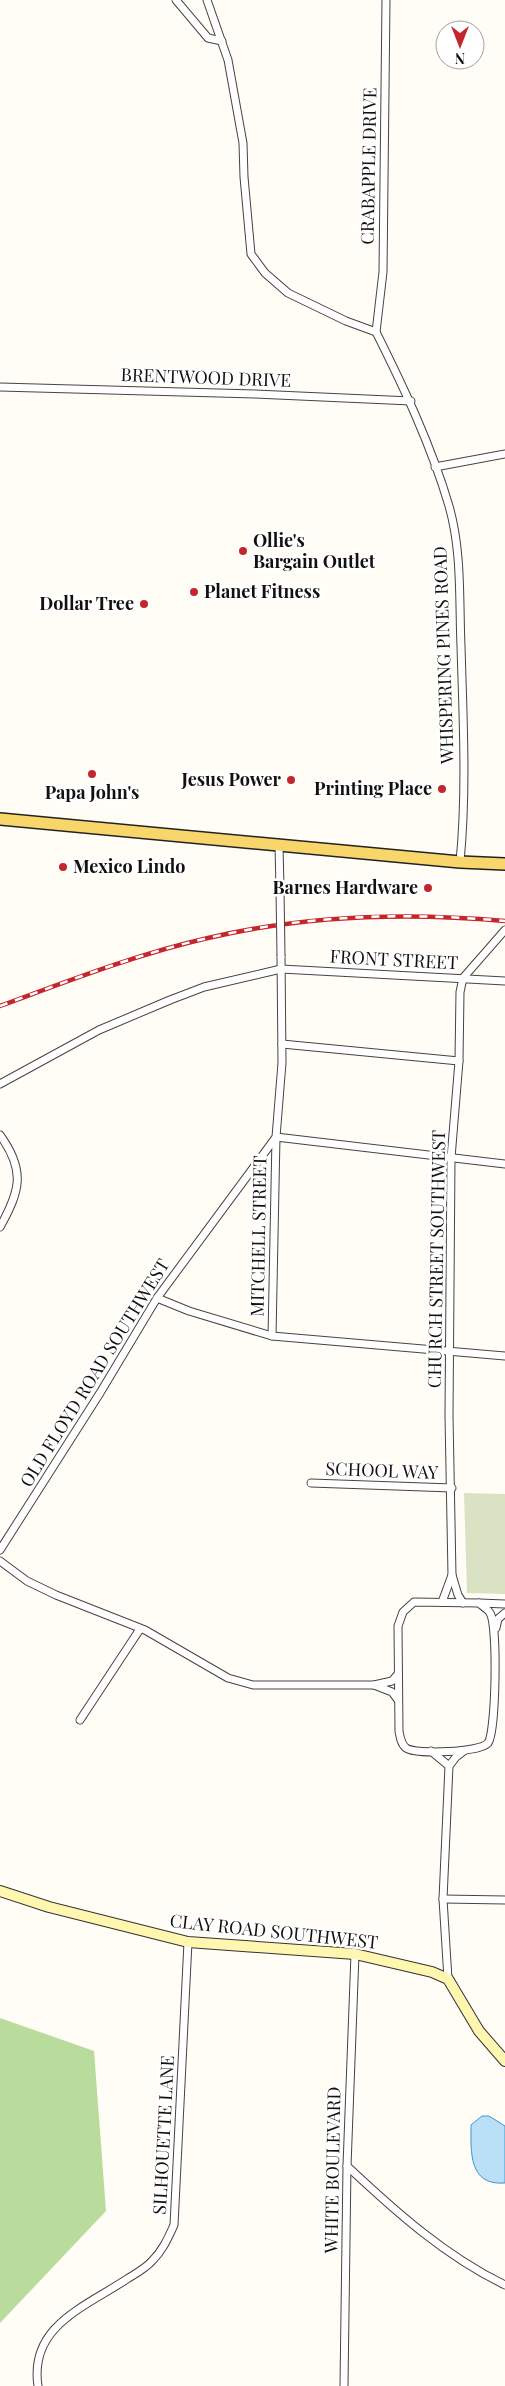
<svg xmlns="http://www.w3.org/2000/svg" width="505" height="2386" font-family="'Playfair Display',serif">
<rect width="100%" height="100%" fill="#fffdf5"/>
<path fill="#b9dc9c" d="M0,2018L94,2051L106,2211L0,2323Z"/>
<path fill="#d9e3c4" d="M464,1493L505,1494V1594L467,1593Z"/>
<path fill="#b9e0f7" stroke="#3f96cf" d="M482,2116H489L505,2126V2183C468,2186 471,2151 471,2125Z"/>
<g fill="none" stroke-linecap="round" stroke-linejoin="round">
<g stroke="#444" stroke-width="9">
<g id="street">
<path d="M176,0L208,38L222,41"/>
<path d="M207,0L228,60L243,143L244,177L251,254L265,273L288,293L346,321L376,332C404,388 431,445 449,506C462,551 459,600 461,646C463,718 467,790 460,862"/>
<path d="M376,332L383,272L386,0"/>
<path d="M0,387L255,394L411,401"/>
<path d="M435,467L505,454"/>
<path d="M279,845L280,890"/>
<path d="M282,1044L459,1061"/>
<path d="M0,1084L99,1030L170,1000L204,987L281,969L505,981"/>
<path d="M0,1135C26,1171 20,1191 0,1227"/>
<path d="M157,1298L189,1311L272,1336L505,1356"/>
<path d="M272,1336L276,1137L505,1164"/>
<path d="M311,1483L452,1488"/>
<path d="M0,1550L100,1393L157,1298L276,1137L282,1063L281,956"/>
<path d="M0,1561L27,1581L56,1595L145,1630L228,1678L253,1685H374L392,1681L398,1674"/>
<path d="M452,1575L458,1595L463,1603"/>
<path d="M414,1602L479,1603C482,1606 488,1609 490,1613C498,1625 496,1732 488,1743C481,1752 416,1755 406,1748C401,1744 400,1737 399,1731L398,1626L403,1612Z"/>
<path d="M442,1602L452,1575L449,1416L451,1158L459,1061L460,992L463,978L505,930"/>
<path d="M479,1603L505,1604"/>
<path d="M496,1628L498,1619L505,1613"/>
<path d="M374,1685L392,1692L398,1700"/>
<path d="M80,1720L140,1629"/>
<path d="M431,1751L449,1766"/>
<path d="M443,1899L505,1900"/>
<path d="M448,1979L443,1899L449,1766L456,1757L464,1751"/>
<path d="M347,2166C395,2211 445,2256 505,2285"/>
<path d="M38,2386C29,2326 85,2307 127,2279C135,2274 146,2268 152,2261C163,2250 168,2238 174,2225L188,1942"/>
<path d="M344,2386L347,2166L355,1954"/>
</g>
</g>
<g stroke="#333" stroke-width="12">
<path id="secondary" d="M0,1891L49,1907L188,1942L355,1954L432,1972L448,1979L479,2031L505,2061"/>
</g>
<g stroke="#222" stroke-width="14">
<path id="primary" d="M0,819L460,862L505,864"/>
</g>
<use href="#street" stroke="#fff" stroke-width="7"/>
<use href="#secondary" stroke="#fff6b0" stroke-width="10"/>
<use href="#primary" stroke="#f9d66b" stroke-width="11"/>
<g stroke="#c4262e" stroke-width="4.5">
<path id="rail" d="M0,1006C68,981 137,954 208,938C306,915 405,912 505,921"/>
</g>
<use href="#rail" stroke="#fff" stroke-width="2.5" stroke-dasharray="8" stroke-linecap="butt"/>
<g stroke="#444" stroke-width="9" stroke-linecap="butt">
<path id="street-bridge" d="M280,890L281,956"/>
</g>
<use href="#street-bridge" stroke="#fff" stroke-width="7"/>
</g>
<g fill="#c4262e" stroke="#fff" stroke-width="2">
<circle cx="243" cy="551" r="5"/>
<circle cx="194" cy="592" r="5"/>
<circle cx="144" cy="604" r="5"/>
<circle cx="92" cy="774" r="5"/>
<circle cx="291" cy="780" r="5"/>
<circle cx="442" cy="789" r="5"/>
<circle cx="63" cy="867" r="5"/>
<circle cx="428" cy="888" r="5"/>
</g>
<g text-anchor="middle" stroke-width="5" stroke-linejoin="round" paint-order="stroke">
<g font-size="18" fill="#111" stroke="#fff">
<text transform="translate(369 166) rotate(-89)" y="6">CRABAPPLE DRIVE</text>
<text transform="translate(206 378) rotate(2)" y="6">BRENTWOOD DRIVE</text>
<text transform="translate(444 655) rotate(-92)" y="6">WHISPERING PINES ROAD</text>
<text transform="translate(394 960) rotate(3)" y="6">FRONT STREET</text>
<text transform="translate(259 1236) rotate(-89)" y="6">MITCHELL STREET</text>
<text transform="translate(437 1259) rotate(-89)" y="6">CHURCH STREET SOUTHWEST</text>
<text transform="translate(95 1373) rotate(-58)" y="6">OLD FLOYD ROAD SOUTHWEST</text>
<text transform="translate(382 1471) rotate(2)" y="6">SCHOOL WAY</text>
<text transform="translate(274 1932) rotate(6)" y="6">CLAY ROAD SOUTHWEST</text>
<text transform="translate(164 2135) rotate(-87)" y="6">SILHOUETTE LANE</text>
<text transform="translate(333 2170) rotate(-89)" y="6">WHITE BOULEVARD</text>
</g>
<g font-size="18" font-weight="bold" fill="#111" stroke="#fff" text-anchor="end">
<text x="253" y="547" text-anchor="start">Ollie's<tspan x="253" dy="21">Bargain Outlet</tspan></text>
<text x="204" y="598" text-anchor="start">Planet Fitness</text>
<text x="134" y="610">Dollar Tree</text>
<text x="281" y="786">Jesus Power</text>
<text x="432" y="795">Printing Place</text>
<text x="92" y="799" text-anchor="middle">Papa John's</text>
<text x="73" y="873" text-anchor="start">Mexico Lindo</text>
<text x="418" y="894">Barnes Hardware</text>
</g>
</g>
<g transform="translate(460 45) rotate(180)"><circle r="24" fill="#ffffff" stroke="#a0a0a0"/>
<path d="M0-4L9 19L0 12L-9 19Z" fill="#c4262e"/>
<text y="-8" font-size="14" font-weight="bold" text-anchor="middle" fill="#111111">N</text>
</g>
</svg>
